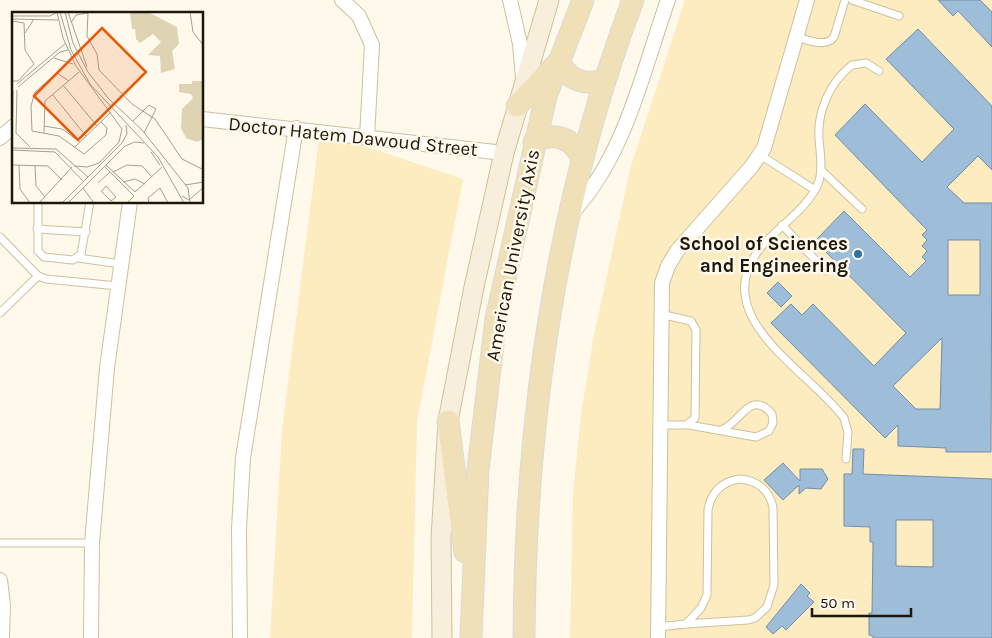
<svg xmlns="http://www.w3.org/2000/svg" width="992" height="638" font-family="Karla,sans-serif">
<rect width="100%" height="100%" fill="#fff9eb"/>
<g fill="#fcecc0">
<path d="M685,0H992V638H570L573,493L581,415L593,340L630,169Z"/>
<path d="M320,131L463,179L417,421L412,638H270L282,430Z"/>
</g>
<g fill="#9ebdd9" stroke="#738ea8" fill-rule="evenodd">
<path d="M938,0H980L992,12V47L958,11L953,16Z"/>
<path d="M918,29L992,106V170L978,156L947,187L964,203H992L991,452H946V448L898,446V425L885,438L771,323L791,304L802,315L813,304L874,366L906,333L815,241L844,211L910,277L926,261L922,257L927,251L922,246L927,240L922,235L927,230L835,135L865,104L922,162L954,129L886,59ZM948,240H980V295H948ZM942,338L940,409H916L893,386Z"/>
<path d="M778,282L792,296L781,307L767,293Z"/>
<path d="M853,449H864L863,474L992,479V638H873V636L869,635V613H872L873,542H870V527L844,526V474H852ZM896,520H933V567L896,566Z"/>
<path d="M783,463L800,481V469H822L828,479L821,489L806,488L799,494V485L783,500L764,480Z"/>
<path d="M801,584L810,593L807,596L814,602L786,630L782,626L773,634L766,627Z"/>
</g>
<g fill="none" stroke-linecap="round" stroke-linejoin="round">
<g stroke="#cdc09d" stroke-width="9">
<g id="lane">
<path d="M852,0L899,16"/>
<path d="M797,37C808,40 826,48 834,37L845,0"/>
<path d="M760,155L815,190"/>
<path d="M821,170L862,209"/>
<path d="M38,202V251L44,257L73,260L81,254L90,202"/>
<path d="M782,225L826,271"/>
<path d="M37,229L86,232"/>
<path d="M0,237L38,276L46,279L118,286"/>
<path d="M78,258L121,264"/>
<path d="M0,313L38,276"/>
<path d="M660,425H686L695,418L696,330L691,321L660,314"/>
<path d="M689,425L756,437L769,431L773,423L772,414C750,388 740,424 721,430"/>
<path d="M846,459L848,432L844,418C809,370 703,316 762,246C779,226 810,207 819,181C823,168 820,152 819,139C817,111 830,82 852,65L866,63L879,71"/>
<path d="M739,479C757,480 769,490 773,507L774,585L767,607L755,618L748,620L686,624L701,608L707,595L708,510C711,492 722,482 739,479Z"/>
<path d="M0,543H92"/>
<path d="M658,627L686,624"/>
</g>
</g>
<g stroke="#cdc09d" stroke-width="16">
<g id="street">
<path d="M342,0L359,16L372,45L367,137"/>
<path d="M510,0L520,44L523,78"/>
<path d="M202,119L504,153"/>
<path d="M0,138L14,126"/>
<path d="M571,214C626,155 642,73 668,0"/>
<path d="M0,580L3,605L2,638"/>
<path d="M91,638L92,543L107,368L130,202"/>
<path d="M240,638L239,529L243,458L296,128"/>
<path d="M658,638L662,283L668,266L677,251L752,166L764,148L807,0"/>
</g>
</g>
<g stroke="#cdc09d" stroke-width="21">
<path id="secondary" d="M442,638L441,538L448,421L474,287L504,153L549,0"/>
</g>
<g stroke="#dbdad8" stroke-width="23">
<g id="primary">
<path d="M517,106L559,61C568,80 585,87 605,79"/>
<path d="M534,142C555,131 574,138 582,160"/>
<path d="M448,421L465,552"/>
<path d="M471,638L478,469L496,319L546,96L583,0"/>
<path d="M524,638C525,421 556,204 633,0"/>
</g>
</g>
<use href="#lane" stroke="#fff" stroke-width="7"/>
<use href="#street" stroke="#fff" stroke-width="14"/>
<use href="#secondary" stroke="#f7efdb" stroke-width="19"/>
<use href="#primary" stroke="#efe0b7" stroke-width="21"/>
</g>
<circle fill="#3072a8" stroke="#fff9eb" stroke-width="2" cx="858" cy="254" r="5"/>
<g text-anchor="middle" stroke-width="5" stroke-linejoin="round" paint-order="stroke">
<g font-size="19" fill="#1c170a" stroke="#fff9eb">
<text transform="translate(353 136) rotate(6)" y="7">Doctor Hatem Dawoud Street</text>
<text transform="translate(512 255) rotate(-79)" y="7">American University Axis</text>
</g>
<g font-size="19" font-weight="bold" fill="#1c170a" stroke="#fff9eb" text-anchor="end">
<text x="848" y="250">School of Sciences<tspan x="848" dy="22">and Engineering</tspan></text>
</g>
</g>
<g transform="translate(12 12)">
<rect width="191" height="191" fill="#fff9eb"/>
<path d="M118,0H136L165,15L167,32L160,39L163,57L149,61L148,44L136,43L149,30L141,22L128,31L124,27L123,17H120ZM180,69H191V127L185,130L174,126L169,116L170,97L181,86L179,82L167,80V72H180Z" fill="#ded3b3"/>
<path fill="none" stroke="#a49f91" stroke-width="1" d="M45,0L51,26L64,54L110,117L107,130L87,151L75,155L62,154M48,0L59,38L78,72L146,145L172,191M53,0L61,31L76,60L96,86L130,118L176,176L178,191M56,0L75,55M76,0L75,24L85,42L87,58L120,92L143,107L170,147L192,158M178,0L181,20L192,34M0,4H38L45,0M0,7L46,8M0,9L12,11L13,38L22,52L6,69H0M59,11L64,3L76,1M13,21L22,7M42,46L61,52M57,69L45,61L23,80L19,94L20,119L47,124L72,142L94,123L95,116L89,110M5,72L54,31M51,73L85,114M6,75L48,40L56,38M5,78L4,121L18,135M40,82L74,124M121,109L137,93L144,97L132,121M32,114L50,117L68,130M32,121L33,89L67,60M0,132L1,79M63,135L99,100M0,136L44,137L76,165M0,138L43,140L71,169M139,140L148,153M0,153L36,154L50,168M7,153L8,177L18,191M94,153L123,180L150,155M23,154L24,174L33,185M92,154L122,184L115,191M101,160L115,153L130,154L140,165M111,170L123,167L133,172M86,171L98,160M173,173L192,170M71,176L82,191M89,180L94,174L104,185L99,189L90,180M170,184L177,188L192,175M27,191L60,155M50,191L110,131L115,122L114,113M56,191L113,134L123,130L132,131M137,191L136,186L148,176L156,191"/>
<path fill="#e8590c" fill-opacity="0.15" stroke="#e8590c" stroke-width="2.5" d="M90,16L134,60L66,128L22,84Z"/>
<rect width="191" height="191" fill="none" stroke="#1c170a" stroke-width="2.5"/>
</g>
<path d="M812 608v8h99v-8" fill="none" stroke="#1c170a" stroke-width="2.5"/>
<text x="820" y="608" font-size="15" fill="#1c170a" stroke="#fff9eb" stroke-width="4" paint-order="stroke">50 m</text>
</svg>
